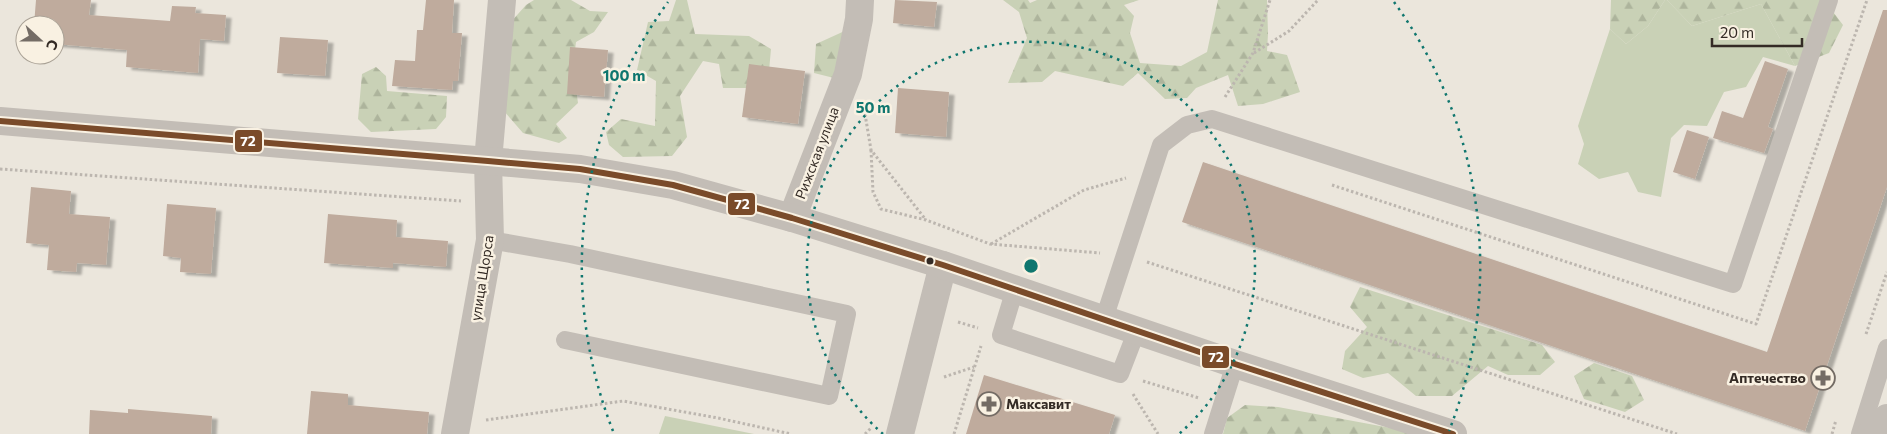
<svg xmlns="http://www.w3.org/2000/svg" width="1887" height="434" font-family="Commissioner,sans-serif">
<defs>
<pattern id="forest-firs" width="22" height="20" patternUnits="userSpaceOnUse" patternTransform="scale(1.25)"><rect width="22" height="20" fill="#c9d1b6"/><path d="M5 1l3.5 6h-7zM16 11l3.5 6h-7z" fill="#adb49c"/></pattern>
<filter id="shadow"><feDropShadow dx="5.5" dy="3" stdDeviation="1" flood-color="#0004"/></filter>
</defs>
<rect width="100%" height="100%" fill="#ebe6dc"/>
<g fill="#c9d1b6">
<path d="M1665,0H1667L1692,26L1761,4L1795,66L1763,57L1746,87L1724,92L1707,126L1684,125L1671,138L1661,197L1638,192L1628,172L1599,179L1578,164L1584,144L1578,126L1610,29L1626,44L1648,26Z"/>
<path d="M665,416L754,434H659Z"/>
</g>
<g fill="url(#forest-firs)">
<path d="M534,0H571L590,11L608,12L594,32L576,42L573,67L578,103L556,124L567,138L559,143L523,133L504,111L510,23L526,5Z"/>
<path d="M676,0H687L695,34L749,36L771,49L769,71L754,88H723L719,64L703,61L680,96L687,137L672,156L623,157L609,145L606,132L621,119L655,126L656,81L637,70L648,22L669,21Z"/>
<path d="M1003,0H1028L1030,3L1037,0H1139L1124,5L1134,16L1130,33L1140,63L1181,66L1207,52L1218,0H1267L1268,34L1267,51L1287,55L1300,92L1263,104L1238,106L1228,75L1196,88L1187,98L1165,99L1138,73L1123,86L1055,71L1042,82L1008,83L1027,38L1019,12Z"/>
<path d="M1611,0H1665L1648,26L1626,44L1610,29Z"/>
<path d="M1667,0H1824L1843,25L1829,53L1795,66L1761,4L1692,26Z"/>
<path d="M849,29L838,79L814,73L816,44Z"/>
<path d="M376,67L386,76L387,91L447,96L446,117L436,129L371,132L358,119L362,74Z"/>
<path d="M1360,287L1542,345L1555,362L1540,375H1508L1488,366L1452,396H1416L1388,373L1363,378L1342,369L1345,351L1367,327L1350,307Z"/>
<path d="M1594,363L1632,376L1644,400L1625,412L1584,399L1574,376Z"/>
<path d="M1245,405L1278,407L1423,434H1223L1227,418Z"/>
</g>
<g fill="#bfab9d" filter="url(#shadow)">
<path d="M36,0H91L89,15L170,21L172,6L196,7L195,13L226,15L224,41L200,39L198,73L126,67L127,50L55,44V25H34Z"/>
<path d="M426,0H454L452,33H462L458,81H453L452,90L392,86L395,60L415,61L417,30H423Z"/>
<path d="M895,0L937,2L934,27L893,23Z"/>
<path d="M1883,10H1887V187L1805,431L1182,222L1203,162L1767,352Z"/>
<path d="M280,37L328,40L325,76L277,73Z"/>
<path d="M570,47L608,50L604,97L567,94Z"/>
<path d="M1765,61L1788,69L1768,127L1773,129L1764,153L1713,138L1722,111L1743,118Z"/>
<path d="M749,64L805,71L798,124L742,117Z"/>
<path d="M898,88L949,92L946,137L895,133Z"/>
<path d="M1687,130L1709,137L1695,179L1673,172Z"/>
<path d="M31,187L71,191L69,214L110,217L106,265L77,263L76,272L47,270L49,245L26,243Z"/>
<path d="M167,204L216,208L211,274L180,272L181,258L163,256Z"/>
<path d="M328,214L397,220L396,237L448,241L446,267L393,263V268L324,263Z"/>
<path d="M984,375L1115,415L1109,434H966Z"/>
<path d="M311,391L348,394V405L429,412L427,434H307Z"/>
<path d="M128,409L212,416L211,434H89L90,410L128,413Z"/>
</g>
<g fill="none" stroke-linecap="round" stroke-linejoin="round">
<g stroke="#bcb6af" stroke-width="3" stroke-dasharray="2.5 2.5" stroke-linecap="butt">
<path d="M1254,53L1289,31L1318,0"/>
<path d="M1225,97L1253,53L1270,0"/>
<path d="M865,114L871,150L926,220"/>
<path d="M871,150L873,192L881,209L926,220L990,244L1100,253"/>
<path d="M0,169L461,201"/>
<path d="M1332,185L1756,324L1867,0"/>
<path d="M991,244L1084,190L1126,178"/>
<path d="M1147,262L1677,434"/>
<path d="M958,322L978,328"/>
<path d="M1866,334L1887,272"/>
<path d="M944,377L974,367"/>
<path d="M1143,381L1199,398"/>
<path d="M1133,394L1158,434"/>
<path d="M486,420L623,401L718,418L791,434"/>
<path d="M865,434L871,428"/>
<path d="M954,434L981,346"/>
<path d="M1832,434L1836,420"/>
</g>
<g stroke="#c3bdb6" stroke-width="18">
<path d="M490,240L570,254L847,314L829,396L565,340"/>
<path d="M1015,289L1001,335L1120,374L1137,330"/>
<path d="M1104,319L1161,145L1187,125L1212,119L1733,284L1829,0"/>
<path d="M1213,434L1235,364"/>
<path d="M1860,434L1887,348"/>
</g>
<g stroke="#c3bdb6" stroke-width="28">
<path d="M792,218L848,74L859,19L860,0"/>
<path d="M455,434L490,240L488,161L502,0"/>
<path d="M900,434L943,265"/>
</g>
<g stroke="#c3bdb6" stroke-width="28">
<path d="M0,121L488,161L580,169L673,185L792,218L943,265L1235,364L1453,434"/>
<path d="M1871,434L1887,418"/>
</g>
<g stroke="#f9f1e2" stroke-width="10">
<path id="bus-1" d="M0,121L488,161L580,169L673,185L792,218L943,265L1235,364L1453,434"/>
</g>
<use href="#bus-1" stroke="#7a4b2a" stroke-width="6"/>
</g>
<g fill="none" stroke="#0f766e" stroke-width="2.5" stroke-dasharray="2.5 5">
<path d="M883 434A224 224 0 1 1 1179 434"/>
<path d="M613 431A449 449 0 0 1 668 2M1394 2A449 449 0 0 1 1449 431"/>
</g>
<defs>
<g id="pharmacy-ring" transform="scale(1.25)"><circle r="9.5" fill="#f9f1e2" stroke="#746c65" stroke-width="1.5"/><path d="M-2-6h4v4h4v4h-4v4h-4v-4h-4v-4h4Z" fill="#746c65"/></g>
</defs>
<g fill-rule="evenodd">
<use href="#pharmacy-ring" x="1823" y="378"/>
<use href="#pharmacy-ring" x="989" y="404"/>
</g>
<circle fill="#342b25" stroke="#f9f1e2" stroke-width="2" cx="930" cy="261" r="4.5"/>
<g text-anchor="middle" stroke-width="5" stroke-linejoin="round" paint-order="stroke">
<g font-size="14" fill="#342b25" stroke="#f9f1e2">
<text transform="translate(817 153) rotate(-69)" y="5">Рижская улица</text>
<text transform="translate(482 278) rotate(-81)" y="5">улица Щорса</text>
</g>
<g font-size="14" font-weight="bold" fill="#342b25" stroke="#f9f1e2" text-anchor="end">
<text x="1806" y="383">Аптечество</text>
<text x="1006" y="409" text-anchor="start">Максавит</text>
</g>
</g>
<circle cx="1031" cy="266" r="8" fill="#0f766e" stroke="#f9f1e2" stroke-width="2.5"/>
<g font-size="15" text-anchor="middle" font-weight="bold" fill="#0f766e" stroke="#f9f1e2" stroke-width="5" stroke-linejoin="round" paint-order="stroke">
<text x="624" y="81">100 m</text>
<text x="873" y="113">50 m</text>
</g>
<g stroke="#f9f1e2" stroke-width="2">
<rect x="234" y="129" width="29" height="24" rx="5" fill="#7a4b2a"/>
<rect x="727" y="192" width="29" height="24" rx="5" fill="#7a4b2a"/>
<rect x="1201" y="345" width="29" height="24" rx="5" fill="#7a4b2a"/>
</g>
<g font-size="14" text-anchor="middle" font-weight="bold" fill="#fff">
<text x="248" y="146">72</text>
<text x="742" y="209">72</text>
<text x="1216" y="362">72</text>
</g>
<g transform="translate(40 40) rotate(111)"><circle r="24" fill="#f9f1e2" stroke="#aaa296"/>
<path d="M0-4L9 19L0 12L-9 19Z" fill="#746c65"/>
<text y="-8" font-size="14" font-weight="bold" text-anchor="middle" fill="#342b25">С</text>
</g>
<path d="M1712 38v8h90v-8" fill="none" stroke="#342b25" stroke-width="2.5"/>
<text x="1720" y="38" font-size="15" fill="#342b25" stroke="#f9f1e2" stroke-width="4" paint-order="stroke">20 m</text>
</svg>
